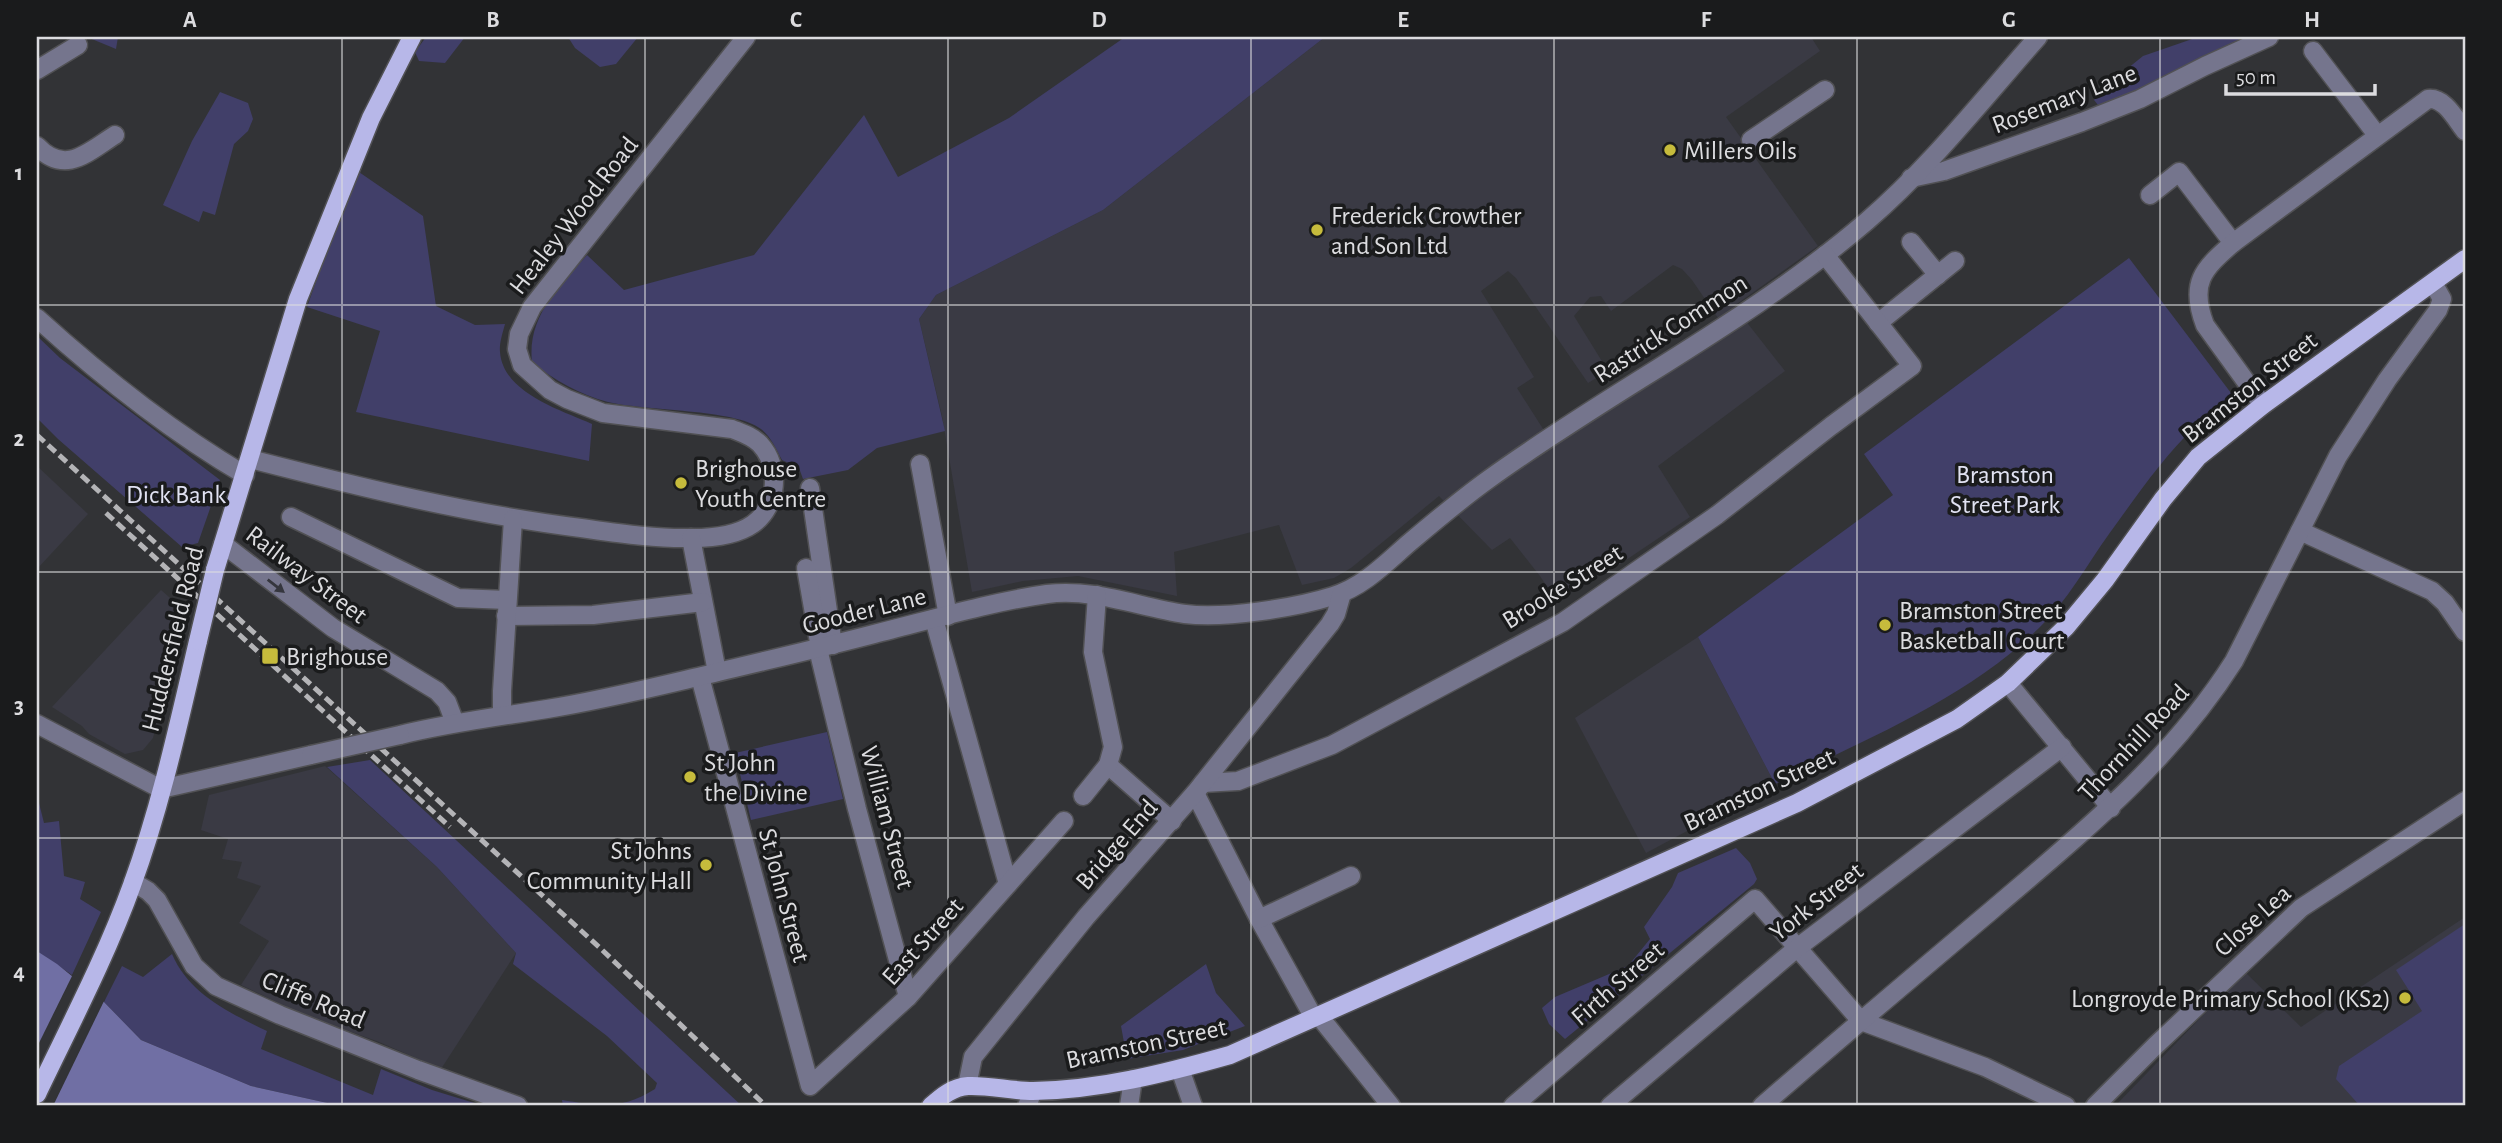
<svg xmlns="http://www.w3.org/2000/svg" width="2502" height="1143" font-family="'Alegreya Sans',sans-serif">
<rect width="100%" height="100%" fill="#323336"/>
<g fill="#3a3a44" fill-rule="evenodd">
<path d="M1325,37H1811L1820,51L1726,117L1818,246L1734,306L1785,371L1658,466L1690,517L1620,564L1608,568L1555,599L1540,576L1510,538L1492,550L1439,496L1351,568L1334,578L1302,585L1279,525L1174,552L1177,596L1078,576L1023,581L972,592L942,416L919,319L936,295L1103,210ZM1673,265L1682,269L1692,280L1718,318L1545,432L1517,388L1534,377L1481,291L1508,271L1516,278L1588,383L1608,371L1574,316L1590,297L1601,296L1611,311Z"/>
<path d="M37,466L88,514L37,569Z"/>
<path d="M161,590L185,611L153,738L143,750L125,754L89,734L82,726L52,707Z"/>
<path d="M1698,637L1775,784L1646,853L1575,718Z"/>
<path d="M325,766L437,867L516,953L441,1069L379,1042L301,1014L241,985L269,941L239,923L261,886L237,878L242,862L222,859L228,839L201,830L209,795Z"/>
<path d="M2465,917V1106H2115L2245,972L2301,1027Z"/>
</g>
<g fill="#413f69">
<path d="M87,37H118L116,49Z"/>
<path d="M426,37H465L445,63L419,61L415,52Z"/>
<path d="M568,37H638L616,64L600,67L575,48Z"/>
<path d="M1125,37H1325L1103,210L936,295L919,319L945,431L877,448L848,470L803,479L799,468L782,460C776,449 771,437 761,429C736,409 644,411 608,402C580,395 555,380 532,363C527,316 558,289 587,255L624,290L754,255L864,115L898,177L1009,118Z"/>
<path d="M2198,37H2254L2134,92L2098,105L2094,100L2106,86L2143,56Z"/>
<path d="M220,92L248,103L253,119L248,131L234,144L215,215L203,211L199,222L163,205L192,141Z"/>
<path d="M356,170L423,216L436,306L475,325L505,324C503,332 499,343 500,352C503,393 561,410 592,424L589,461L356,412L380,331L307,307Z"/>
<path d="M2129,258L2234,397C2221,407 2207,416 2196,426C2162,458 2136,497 2109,534C2086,566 2068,600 2039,628C1965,700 1866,739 1775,784L1698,637L1893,495L1864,454Z"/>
<path d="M37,336L60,358L220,480L198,543L182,547L58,439L37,418Z"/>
<path d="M827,732L843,799L751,820L735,753Z"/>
<path d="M370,760L742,1106H563L562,1100C599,1106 622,1110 655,1089L657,1083L607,1036L513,964L516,953L437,867L327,767Z"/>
<path d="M37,795L44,823L59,821L64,876L85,882L80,899L101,912L72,975L37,951Z"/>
<path d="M1736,848L1750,863L1757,879L1754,884L1565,1039L1549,1024L1542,1008L1555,997L1628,966L1650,939L1644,927L1672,887L1678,873Z"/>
<path d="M2465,924V1106H2360L2336,1079L2339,1066L2422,1011L2396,970Z"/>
<path d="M172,954C189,994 230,1013 267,1031L261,1049L373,1095L381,1069L432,1090L484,1106H341L251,1086L141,1040L104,1002L122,966L143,977Z"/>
<path d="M1206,964L1216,993L1245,1026L1183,1050L1127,1059L1121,1026Z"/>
</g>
<path fill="#706fa4" d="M37,951L57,964L104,1002L141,1040L251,1086L341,1106H37Z"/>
<path fill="#323336" d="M74,972L105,999L53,1106H37V1047Z"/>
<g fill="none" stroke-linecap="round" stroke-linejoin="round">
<g stroke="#515154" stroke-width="21">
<g id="minor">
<path d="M2313,51L2377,135"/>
<path d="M37,70L78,45"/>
<path d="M1751,140L1825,90"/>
<path d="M37,146C65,176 88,152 115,135"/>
<path d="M1911,178L1944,171L2082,122L2140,99L2205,66L2269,37"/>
<path d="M2150,195L2179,172L2233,243"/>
<path d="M1911,242L1938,275"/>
<path d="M37,318C101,376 170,431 245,475"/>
<path d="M1878,323L1955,261"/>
<path d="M2263,405L2205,325C2189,283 2203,269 2233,243L2428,99C2445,97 2456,120 2465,131"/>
<path d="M250,459C359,487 469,514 581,528C617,533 656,539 692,538C713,538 736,536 753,524C778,506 781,467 760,444C752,436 742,433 732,429L603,413L567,399L550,390L522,365L517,349L519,334L532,307L746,37"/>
<path d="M920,464L948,616"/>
<path d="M810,488L833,645"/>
<path d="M291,517L458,598L507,600"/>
<path d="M2300,531L2432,591L2445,603L2465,632"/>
<path d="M691,538L717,672"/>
<path d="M223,544L333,628L437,691L447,702L455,723"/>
<path d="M806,568L820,648"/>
<path d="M506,616L593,615L703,602"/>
<path d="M934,619L1008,884"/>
<path d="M818,649L857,809L908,997"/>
<path d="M700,677L810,1086L908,997L1064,821"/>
<path d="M2008,683L2111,808"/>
<path d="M502,715V691L513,519"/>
<path d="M37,724L161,789L311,755"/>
<path d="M400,735C448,723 497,717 547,709C598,701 651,688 702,676C759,662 817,649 874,634C930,620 991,602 1047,594C1095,588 1138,607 1185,614C1224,619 1295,608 1333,596C1363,587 1386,563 1409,543C1435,521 1461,499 1489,479C1612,390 1752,320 1867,221C1930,167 1983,99 2038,37"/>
<path d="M1108,765L1172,821"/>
<path d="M1203,783L1238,781L1332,745L1563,622L1717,515L1831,426L1912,366L1825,255"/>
<path d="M1195,793L1259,919L1314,1018"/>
<path d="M1083,796L1108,765L1113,747L1093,652L1097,595"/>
<path d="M133,882L148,891L157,900L194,966L216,986L280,1015L418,1070L518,1106"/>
<path d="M1259,919L1351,876"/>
<path d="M1319,1016L1391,1106"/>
<path d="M1180,1069L1193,1106"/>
<path d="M967,1086L973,1057L1086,917L1195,793L1330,624L1336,614L1342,593"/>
<path d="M1027,1106L1033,1091"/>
<path d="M1129,1106L1133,1079"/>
<path d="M1513,1106L1755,899L1861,1021L1985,1067L2066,1106"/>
<path d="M1610,1106L1797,948L2062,747"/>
<path d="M1762,1106C1838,1040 1915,975 1992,910C2082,833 2170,762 2234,661L2338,456L2387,380L2438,310L2442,299L2433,283"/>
<path d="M2095,1106L2155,1046L2301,908L2465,801"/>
</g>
</g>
<g stroke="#515154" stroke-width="21">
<g id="major">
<path d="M215,570L298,299L371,118L412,37"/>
<path d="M37,1094C70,1025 106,957 132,885C161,806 179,722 198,641"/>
<path d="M931,1106C942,1096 953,1087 968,1086C989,1085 1011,1091 1033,1091C1100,1090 1166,1073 1230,1055L1797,803L1957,719L2008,683L2066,627L2105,580L2163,499L2198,457L2263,405L2465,259"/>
</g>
</g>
<use href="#minor" stroke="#75758d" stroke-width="18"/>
<use href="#major" stroke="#b7b7e8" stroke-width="18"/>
<g stroke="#b4b4b7" stroke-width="5" stroke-dasharray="10 5" stroke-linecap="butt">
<path d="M37,435L599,947L766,1106"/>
<path d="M106,513L450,827"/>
</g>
<g stroke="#515154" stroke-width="21" stroke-linecap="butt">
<path id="minor-bridge" d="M311,755L400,735"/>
</g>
<g stroke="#515154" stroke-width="21" stroke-linecap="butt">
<path id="major-bridge" d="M198,641L215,570"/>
</g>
<use href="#minor-bridge" stroke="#75758d" stroke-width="18"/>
<use href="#major-bridge" stroke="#b7b7e8" stroke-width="18"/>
</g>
<defs><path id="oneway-solid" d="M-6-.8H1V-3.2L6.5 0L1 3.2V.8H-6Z" transform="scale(1.75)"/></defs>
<use fill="#35363e" href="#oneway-solid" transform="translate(276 586) rotate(38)"/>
<path fill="none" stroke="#dcdcdf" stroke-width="2" stroke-opacity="0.55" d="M342,37V1106M645,37V1106M948,37V1106M1251,37V1106M1554,37V1106M1857,37V1106M2160,37V1106M37,305H2465M37,572H2465M37,838H2465"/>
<g fill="#c6bb3c" stroke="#1a1b1c" stroke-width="2.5">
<circle cx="1670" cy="150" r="7"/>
<circle cx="1317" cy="230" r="7"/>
<circle cx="681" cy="483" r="7"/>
<circle cx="1885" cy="625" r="7"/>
<rect x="261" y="647" width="18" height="18" rx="3.5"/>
<circle cx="690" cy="777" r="7"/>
<circle cx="706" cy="865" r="7"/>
<circle cx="2405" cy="998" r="7"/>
</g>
<g text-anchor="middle" stroke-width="7" stroke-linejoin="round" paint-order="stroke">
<g font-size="26" fill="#dcdcdf" stroke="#1a1b1c">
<text transform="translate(2064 98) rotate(-21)" y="9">Rosemary Lane</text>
<text transform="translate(573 215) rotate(-52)" y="9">Healey Wood Road</text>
<text transform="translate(1670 328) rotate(-33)" y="9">Rastrick Common</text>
<text transform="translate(2249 387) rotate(-38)" y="9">Bramston Street</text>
<text transform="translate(307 574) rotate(37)" y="9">Railway Street</text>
<text transform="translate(1562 586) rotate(-32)" y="9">Brooke Street</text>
<text transform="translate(864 610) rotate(-14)" y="9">Gooder Lane</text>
<text transform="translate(172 639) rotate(-76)" y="9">Huddersfield Road</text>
<text transform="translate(2133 742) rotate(-47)" y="9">Thornhill Road</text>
<text transform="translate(1759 789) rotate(-25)" y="9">Bramston Street</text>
<text transform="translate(888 817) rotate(75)" y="9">William Street</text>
<text transform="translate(1116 844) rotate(-49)" y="9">Bridge End</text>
<text transform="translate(785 895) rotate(75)" y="9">St John Street</text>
<text transform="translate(1816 901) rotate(-38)" y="9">York Street</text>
<text transform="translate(2252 920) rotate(-42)" y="9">Close Lea</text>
<text transform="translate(922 941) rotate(-48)" y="9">East Street</text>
<text transform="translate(1617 983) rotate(-41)" y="9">Firth Street</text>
<text transform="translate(314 999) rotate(23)" y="9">Cliffe Road</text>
<text transform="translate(1146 1043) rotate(-12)" y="9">Bramston Street</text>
</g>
<g font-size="26" fill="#dcdcdf" stroke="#1a1b1c" text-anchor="start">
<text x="1684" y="159">Millers Oils</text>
<text x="1331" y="224">Frederick Crowther<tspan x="1331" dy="30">and Son Ltd</tspan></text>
<text x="695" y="477">Brighouse<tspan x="695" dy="30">Youth Centre</tspan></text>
<text x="1899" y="619">Bramston Street<tspan x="1899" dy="30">Basketball Court</tspan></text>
<text x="286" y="665">Brighouse</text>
<text x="704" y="771">St John<tspan x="704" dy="30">the Divine</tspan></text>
<text x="692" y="859" text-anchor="end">St Johns<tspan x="692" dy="30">Community Hall</tspan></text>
<text x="2391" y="1007" text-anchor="end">Longroyde Primary School (KS2)</text>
</g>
<g font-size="26" fill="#e1e2f2" stroke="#1a1b1c">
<text x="2005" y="483">Bramston<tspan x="2005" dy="30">Street Park</tspan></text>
<text x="176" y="503">Dick Bank</text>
</g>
</g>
<rect width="2502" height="1143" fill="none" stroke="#1a1b1c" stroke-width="77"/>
<path d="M2226 84v10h149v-10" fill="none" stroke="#dcdcdf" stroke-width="3.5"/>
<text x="2236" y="84" font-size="21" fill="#dcdcdf" stroke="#1a1b1c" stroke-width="5" paint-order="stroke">50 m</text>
<rect x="38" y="38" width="2426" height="1066" fill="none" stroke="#dcdcdf" stroke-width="2.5"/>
<g font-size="23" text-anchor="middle" font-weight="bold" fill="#dcdcdf">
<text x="190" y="27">A</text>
<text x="493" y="27">B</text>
<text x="796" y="27">C</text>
<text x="1099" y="27">D</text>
<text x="1403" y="27">E</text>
<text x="1706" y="27">F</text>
<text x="2009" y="27">G</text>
<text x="2312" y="27">H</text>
<text x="19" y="180">1</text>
<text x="19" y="446">2</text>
<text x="19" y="713">3</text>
<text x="19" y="979">4</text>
</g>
</svg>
